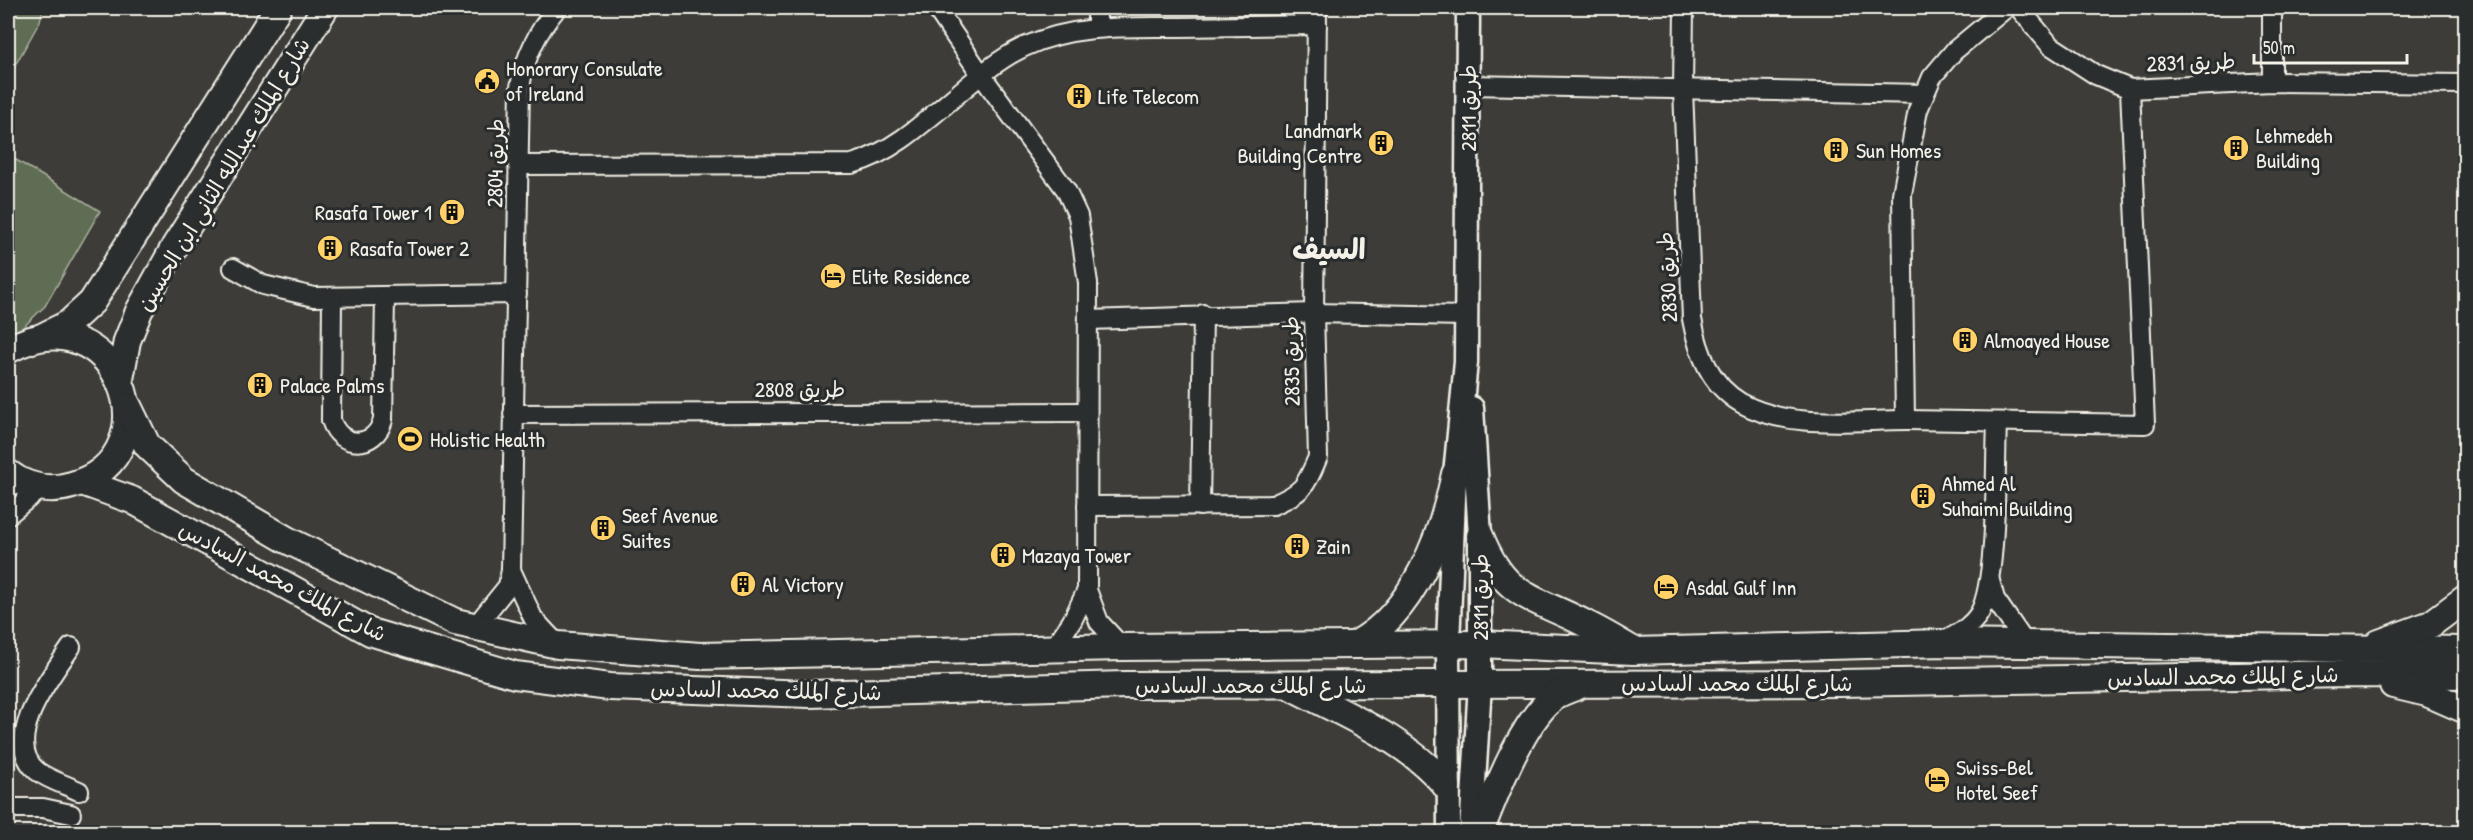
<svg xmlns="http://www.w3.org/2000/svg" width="2473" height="840" font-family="'Patrick Hand','Playpen Sans Arabic',sans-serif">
<rect width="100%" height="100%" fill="#3d3c38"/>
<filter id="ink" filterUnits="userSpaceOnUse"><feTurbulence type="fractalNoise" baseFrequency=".0167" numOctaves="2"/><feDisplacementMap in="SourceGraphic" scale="12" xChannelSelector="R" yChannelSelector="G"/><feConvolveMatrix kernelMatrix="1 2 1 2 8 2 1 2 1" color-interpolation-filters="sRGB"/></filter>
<g filter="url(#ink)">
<g fill="#5f6d54" stroke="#aaaf9e" stroke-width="1.5">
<path d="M16,8H43L40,21L8,78V22Z"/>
<path d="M8,155L100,211L45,306L18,332L8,333Z"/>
</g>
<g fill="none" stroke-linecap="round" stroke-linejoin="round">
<g stroke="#f4f1e8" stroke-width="22">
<g id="minor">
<path d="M936,8L982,76L1066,190L1078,216L1088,283L1087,590L1099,622L1122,647"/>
<path d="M1097,8V27"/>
<path d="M1684,8L1683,89L1692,319C1698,352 1710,385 1741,403C1790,430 1853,420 1907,420C1986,421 2066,423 2145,424L2130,89"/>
<path d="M2019,8L2050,45L2096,75L2130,89L2272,82L2466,84"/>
<path d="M2272,8V82"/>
<path d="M1468,85L1925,94"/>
<path d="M518,165L852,164C915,147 965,75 1024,47C1074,24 1128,27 1181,27C1226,26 1272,26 1317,25"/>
<path d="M233,268L263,285L314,297L517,294"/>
<path d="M332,298L331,420C340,449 375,449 383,420L385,297"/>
<path d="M1088,320L1314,313L1466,316"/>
<path d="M513,414L1086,412"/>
<path d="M1905,420L1902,194L1918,110L1932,77L1954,51L2006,8"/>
<path d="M1087,506L1273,505C1304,492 1305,487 1318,457L1314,313L1317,8"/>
<path d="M1200,506L1203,314"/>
<path d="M8,515L41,488"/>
<path d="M511,570L533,618L558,645"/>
<path d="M1990,581L1995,599L2026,644"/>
<path d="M474,628L508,586L511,570L520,87C525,56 537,32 557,8"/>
<path d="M1943,643C1956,634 1970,628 1979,614C1998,582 1995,465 1997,422"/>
<path d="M71,647C52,675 0,740 37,771C49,780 66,785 79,791"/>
<path d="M1052,650L1072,621L1087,590"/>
<path d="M8,808H43L71,814"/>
</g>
</g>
<g stroke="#f4f1e8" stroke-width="27">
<g id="tertiary">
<path d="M1449,832L1448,644L1455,474L1466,362L1468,8"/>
<path d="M1471,832L1480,684V536L1472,408"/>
</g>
</g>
<g stroke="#f4f1e8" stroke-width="30">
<g id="secondary">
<path d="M42,337L68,324L92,302L278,8"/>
<path d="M8,350C116,289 178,455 72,485C49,492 26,487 8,473"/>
<path d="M120,379L127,341L139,311L175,246L325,8"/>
<path d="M128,406L147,445L184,480L287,540L455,622L558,645L700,656L1122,647L1480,644L1633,651L1943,643L2466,650"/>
<path d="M82,482L132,500L370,632L515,675L610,687L809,694L1125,685L1840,683L2349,674L2466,675"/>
<path d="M1480,536C1505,599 1532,596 1586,624C1601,631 1616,640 1631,649"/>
<path d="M2379,643L2431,624L2466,598"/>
<path d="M1356,644C1413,614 1443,534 1455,474"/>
<path d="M2393,685L2427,693L2466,710"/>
<path d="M1292,687C1345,715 1409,740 1447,787"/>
<path d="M1480,832C1494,796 1524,716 1557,695C1563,691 1571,689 1578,686"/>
</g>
</g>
<use href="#minor" stroke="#2a2d2e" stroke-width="18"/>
<use href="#tertiary" stroke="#2a2d2e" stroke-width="22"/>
<use href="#secondary" stroke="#2a2d2e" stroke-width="26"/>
</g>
</g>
<defs>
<g id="civic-disc" transform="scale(1.35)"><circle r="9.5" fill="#ffd166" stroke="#2a2d2e"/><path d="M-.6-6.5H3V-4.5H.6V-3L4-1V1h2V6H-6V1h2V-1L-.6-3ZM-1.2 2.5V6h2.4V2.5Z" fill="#111"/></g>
<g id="building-disc" transform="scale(1.35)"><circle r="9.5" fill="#ffd166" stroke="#2a2d2e"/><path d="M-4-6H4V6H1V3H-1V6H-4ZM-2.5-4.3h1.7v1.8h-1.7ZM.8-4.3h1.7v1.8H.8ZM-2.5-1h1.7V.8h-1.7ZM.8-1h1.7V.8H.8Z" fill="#111"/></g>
<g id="hotel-disc" transform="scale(1.35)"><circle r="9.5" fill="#ffd166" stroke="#2a2d2e"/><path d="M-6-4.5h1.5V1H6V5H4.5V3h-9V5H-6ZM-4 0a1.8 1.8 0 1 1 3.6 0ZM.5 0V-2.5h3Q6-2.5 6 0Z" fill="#111"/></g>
<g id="stadium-disc" transform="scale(1.35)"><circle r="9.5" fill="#ffd166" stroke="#2a2d2e"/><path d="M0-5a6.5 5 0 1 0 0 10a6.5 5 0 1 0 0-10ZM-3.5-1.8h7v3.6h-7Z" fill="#111"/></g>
</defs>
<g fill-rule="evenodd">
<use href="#civic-disc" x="487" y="81"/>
<use href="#building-disc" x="1079" y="96"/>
<use href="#building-disc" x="1381" y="143"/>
<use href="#building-disc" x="2236" y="148"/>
<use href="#building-disc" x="1836" y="150"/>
<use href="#building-disc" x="452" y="212"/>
<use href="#building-disc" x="330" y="248"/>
<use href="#hotel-disc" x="833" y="276"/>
<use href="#building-disc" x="1965" y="340"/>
<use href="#building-disc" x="260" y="385"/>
<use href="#stadium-disc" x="410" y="439"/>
<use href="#building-disc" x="1923" y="496"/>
<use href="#building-disc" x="603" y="528"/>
<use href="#building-disc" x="1297" y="546"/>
<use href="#building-disc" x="1003" y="555"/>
<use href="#building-disc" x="743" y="584"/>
<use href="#hotel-disc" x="1666" y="587"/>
<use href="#hotel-disc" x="1937" y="780"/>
</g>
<g text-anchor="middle" stroke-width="6" stroke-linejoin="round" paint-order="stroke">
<g font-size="22" fill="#f4f1e8" stroke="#2a2d2e">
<text transform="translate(2191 62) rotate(-2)" y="8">طريق 2831</text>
<text transform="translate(1468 108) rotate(-90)" y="8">طريق 2811</text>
<text transform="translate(495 163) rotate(-89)" y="8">طريق 2804</text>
<text transform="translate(223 174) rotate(-59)" y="8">شارع الملك عبدالله الثاني ابن الحسين</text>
<text transform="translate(1667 277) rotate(-93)" y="8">طريق 2830</text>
<text transform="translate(1291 361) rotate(-91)" y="8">طريق 2835</text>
<text x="800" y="397">طريق 2808</text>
<text transform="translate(283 581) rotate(28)" y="8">شارع الملك محمد السادس</text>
<text transform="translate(1480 597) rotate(-90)" y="8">طريق 2811</text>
<text transform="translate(2223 676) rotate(-1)" y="8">شارع الملك محمد السادس</text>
<text x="1737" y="691">شارع الملك محمد السادس</text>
<text x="1251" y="693">شارع الملك محمد السادس</text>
<text transform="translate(766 690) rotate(1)" y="8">شارع الملك محمد السادس</text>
</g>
<g font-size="22" fill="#f4f1e8" stroke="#2a2d2e" text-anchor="start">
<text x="506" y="76">Honorary Consulate<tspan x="506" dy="25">of Ireland</tspan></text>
<text x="1098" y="104">Life Telecom</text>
<text x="1362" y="138" text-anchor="end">Landmark<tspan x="1362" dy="25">Building Centre</tspan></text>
<text x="2256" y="143">Lehmedeh<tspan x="2256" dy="25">Building</tspan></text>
<text x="1856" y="158">Sun Homes</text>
<text x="432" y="220" text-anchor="end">Rasafa Tower 1</text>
<text x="350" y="256">Rasafa Tower 2</text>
<text x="852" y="284">Elite Residence</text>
<text x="1984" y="348">Almoayed House</text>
<text x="280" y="393">Palace Palms</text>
<text x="430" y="447">Holistic Health</text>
<text x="1942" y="491">Ahmed Al<tspan x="1942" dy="25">Suhaimi Building</tspan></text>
<text x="622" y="523">Seef Avenue<tspan x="622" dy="25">Suites</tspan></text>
<text x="1316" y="554">Zain</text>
<text x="1022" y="563">Mazaya Tower</text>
<text x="762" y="592">Al Victory</text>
<text x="1686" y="595">Asdal Gulf Inn</text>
<text x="1956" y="775">Swiss-Bel<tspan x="1956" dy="25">Hotel Seef</tspan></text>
</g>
<g font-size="28" font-weight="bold" fill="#f4f1e8" stroke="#2a2d2e">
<text x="1329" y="259">السيف</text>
</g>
</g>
<rect width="2473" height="840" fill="none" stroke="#2a2d2e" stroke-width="30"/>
<rect x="15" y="15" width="2443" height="810" fill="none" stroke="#f4f1e8" stroke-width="2" filter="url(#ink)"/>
<path d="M2254 54v9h153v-9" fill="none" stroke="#f4f1e8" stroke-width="3"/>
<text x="2263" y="54" font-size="18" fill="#f4f1e8" stroke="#2a2d2e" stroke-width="4.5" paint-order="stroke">50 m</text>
</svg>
